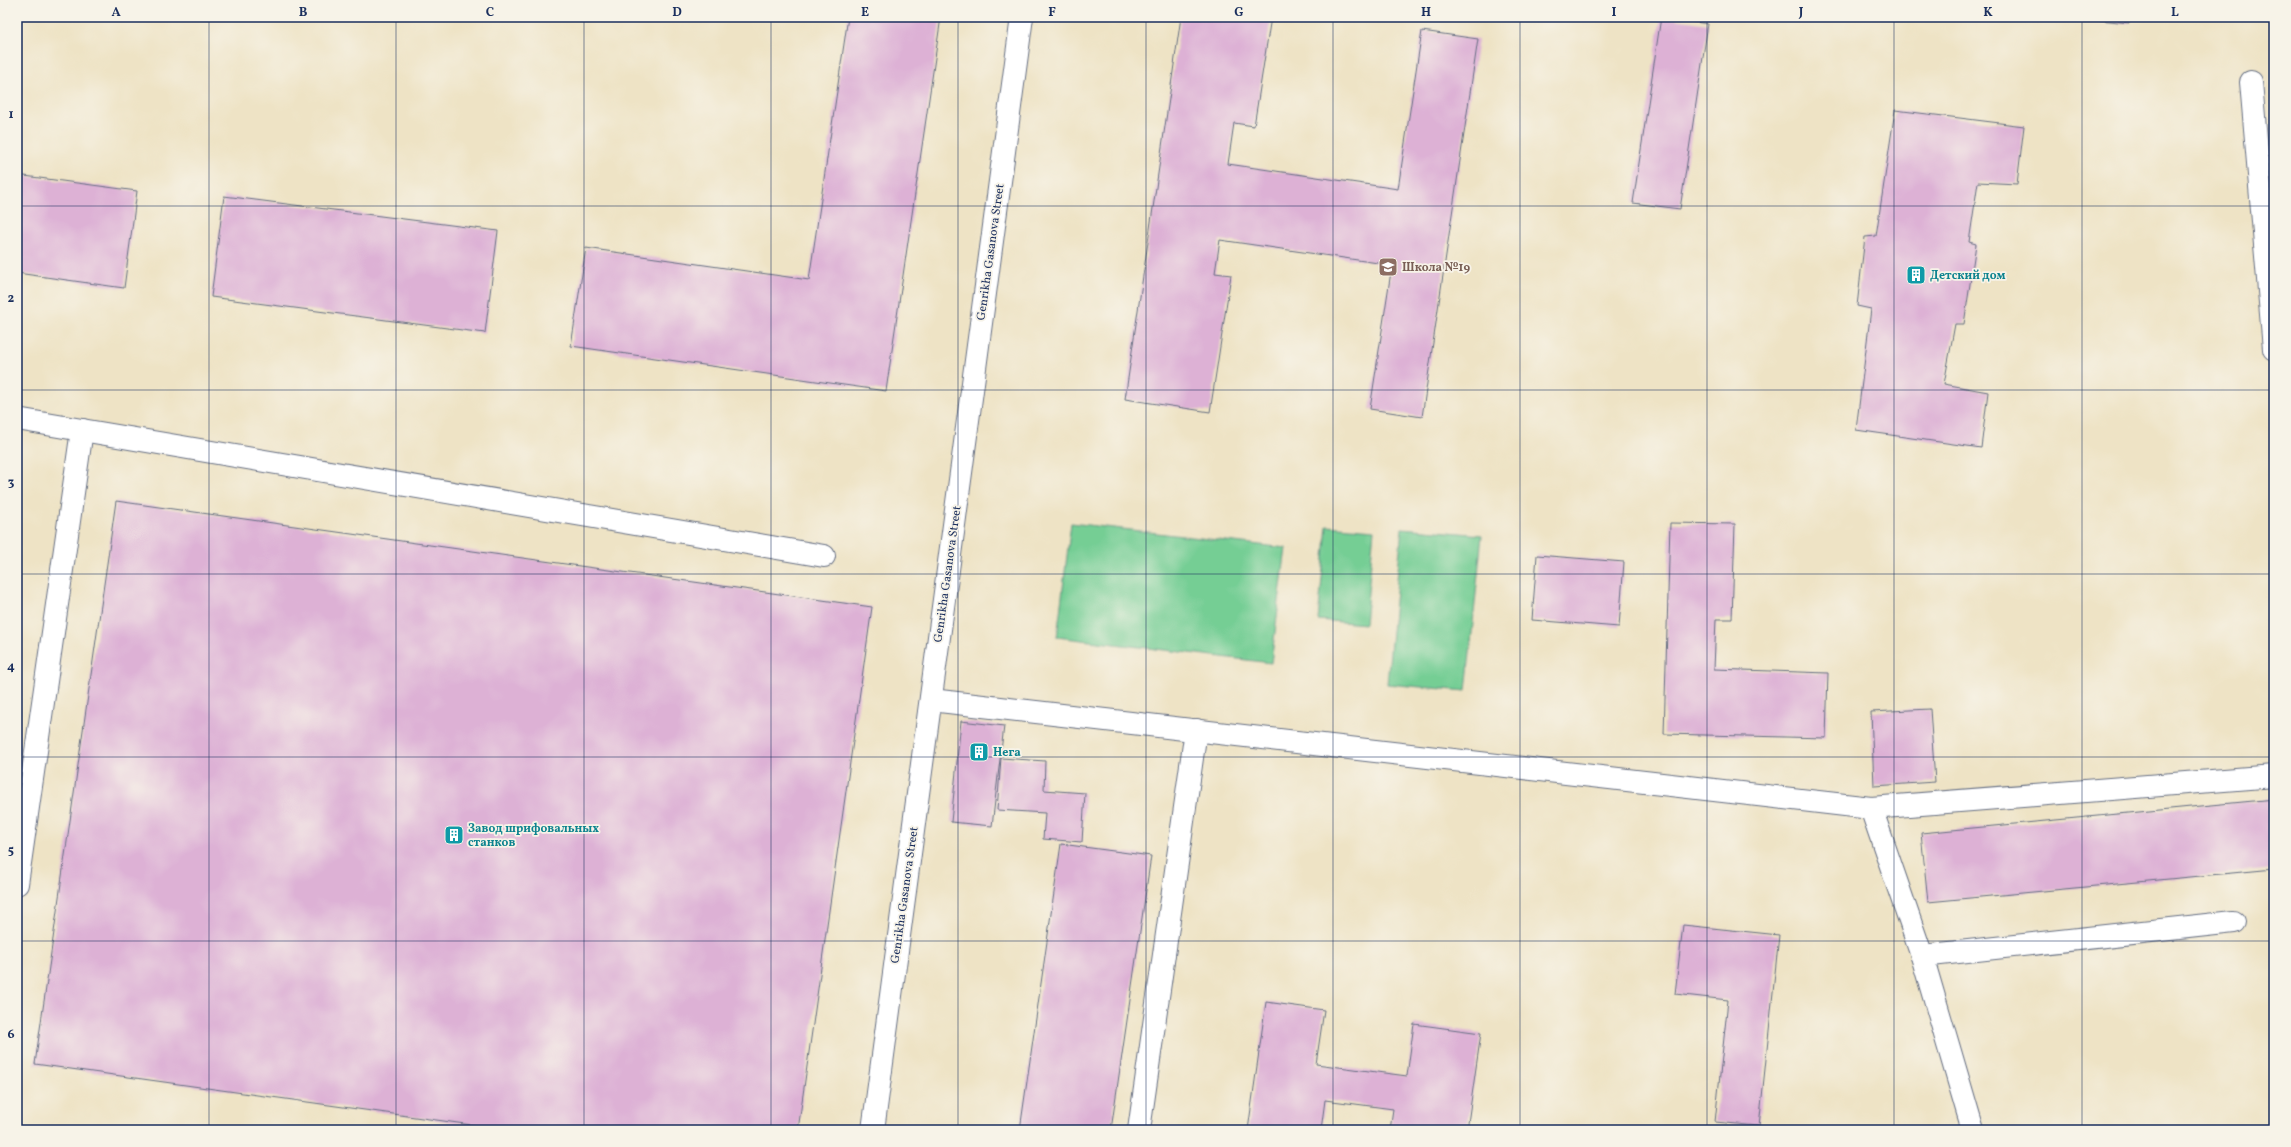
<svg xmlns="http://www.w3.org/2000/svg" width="2291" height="1147" font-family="Vollkorn,serif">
<rect width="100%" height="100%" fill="#f7f3e8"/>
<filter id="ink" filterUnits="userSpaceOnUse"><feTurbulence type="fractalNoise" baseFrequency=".025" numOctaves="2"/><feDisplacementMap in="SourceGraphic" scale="8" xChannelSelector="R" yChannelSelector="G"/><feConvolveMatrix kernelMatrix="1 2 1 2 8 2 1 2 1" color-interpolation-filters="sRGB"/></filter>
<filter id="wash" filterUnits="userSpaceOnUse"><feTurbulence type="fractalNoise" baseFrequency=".012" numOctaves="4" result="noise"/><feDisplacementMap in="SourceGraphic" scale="16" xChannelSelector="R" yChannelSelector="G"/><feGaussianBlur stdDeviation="0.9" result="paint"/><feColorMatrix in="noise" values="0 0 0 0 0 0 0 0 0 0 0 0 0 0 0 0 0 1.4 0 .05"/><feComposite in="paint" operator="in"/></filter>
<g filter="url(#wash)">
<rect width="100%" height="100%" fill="#eee3c5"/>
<g fill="#75ce94" stroke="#487e79">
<path d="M1071,523L1286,548L1271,663L1057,637Z"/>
<path d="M1327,526L1374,530L1365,624L1318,620Z"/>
<path d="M1402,528L1482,535L1466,691L1387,684Z"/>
</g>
<g id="blocks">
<g fill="#ddb1d5">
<path d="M848,17H941L886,391L571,346L586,248L809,280Z"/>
<path d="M1181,17H1271L1254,126L1234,123L1228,164L1398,189L1422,31L1478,39L1422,417L1370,409L1392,265L1220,240L1215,273L1231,275L1210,412L1125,399Z"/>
<path d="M1661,17L1708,24L1680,209L1633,203Z"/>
<path d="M2069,17H2129V23Z"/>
<path d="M1895,110L2024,126L2017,184L1978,182L1969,242L1976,244L1964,324H1955L1944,384L1988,392L1981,448L1856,430L1871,309L1857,306L1865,237L1876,236Z"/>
<path d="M17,175L137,191L124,288L17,273Z"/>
<path d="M224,196L498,231L485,333L211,297Z"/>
<path d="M116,501L872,607L798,1130H508L35,1064Z"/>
<path d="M1670,523L1735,524L1732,619H1716L1714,669L1828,673L1826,738L1664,734Z"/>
<path d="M1537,555L1624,562L1619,627L1532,620Z"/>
<path d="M1930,709L1935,782L1874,786L1871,712Z"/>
<path d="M961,721L1004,726L992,826L951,822Z"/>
<path d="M1001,758L1045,761L1044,790L1085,793L1082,842L1043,839L1045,813L997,810Z"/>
<path d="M2274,799V869L1928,902L1921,833Z"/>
<path d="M1061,844L1151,856L1111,1130H1020Z"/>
<path d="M1683,925L1779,935L1759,1126L1715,1122L1728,1000L1675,994Z"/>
<path d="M1266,1002L1324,1010L1316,1064L1407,1076L1414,1024L1481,1033L1467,1130H1390L1393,1109L1325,1100L1321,1130H1248Z"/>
</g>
</g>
</g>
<g filter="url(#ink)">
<use href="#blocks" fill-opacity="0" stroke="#656e82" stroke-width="1"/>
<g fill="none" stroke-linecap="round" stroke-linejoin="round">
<g stroke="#656e82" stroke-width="24">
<g id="minor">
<path d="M2251,82L2274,349"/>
<path d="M17,419L824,556"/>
<path d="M931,700L1871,808L2274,776"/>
<path d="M1871,808L1922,956L1973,1130"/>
<path d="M17,884L82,430"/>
<path d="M1922,956L2234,922"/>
<path d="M873,1130L1022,17"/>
<path d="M1139,1130L1196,730"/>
</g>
</g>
<use href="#minor" stroke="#fff" stroke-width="22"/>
</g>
</g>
<path fill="none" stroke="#1b2f5e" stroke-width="1" stroke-opacity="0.55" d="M209,17V1130M396,17V1130M584,17V1130M771,17V1130M958,17V1130M1146,17V1130M1333,17V1130M1520,17V1130M1707,17V1130M1894,17V1130M2082,17V1130M17,206H2274M17,390H2274M17,574H2274M17,757H2274M17,941H2274"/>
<defs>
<g id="school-square" transform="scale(1)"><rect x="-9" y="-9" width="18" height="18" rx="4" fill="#8d6e63" stroke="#f7f3e8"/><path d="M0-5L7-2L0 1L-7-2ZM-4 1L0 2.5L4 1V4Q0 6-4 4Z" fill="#fff"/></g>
<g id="building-square" transform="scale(1)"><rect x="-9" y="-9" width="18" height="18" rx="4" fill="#0f9aa8" stroke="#f7f3e8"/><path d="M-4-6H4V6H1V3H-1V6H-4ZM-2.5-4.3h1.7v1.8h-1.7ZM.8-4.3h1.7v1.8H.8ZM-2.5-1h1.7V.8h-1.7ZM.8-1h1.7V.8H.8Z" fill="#fff"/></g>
</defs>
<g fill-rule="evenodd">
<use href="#school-square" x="1388" y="267"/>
<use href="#building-square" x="1916" y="275"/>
<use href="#building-square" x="979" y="752"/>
<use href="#building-square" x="454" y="835"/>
</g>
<g text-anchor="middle" stroke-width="3.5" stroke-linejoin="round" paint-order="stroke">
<g font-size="12" fill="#1b2f5e" stroke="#f7f3e8">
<text transform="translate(990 252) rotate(-82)" y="4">Genrikha Gasanova Street</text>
<text transform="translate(947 574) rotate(-82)" y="4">Genrikha Gasanova Street</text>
<text transform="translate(904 895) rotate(-82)" y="4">Genrikha Gasanova Street</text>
</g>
<g font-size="12" font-weight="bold" fill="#785e54" stroke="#f7f3e8" text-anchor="start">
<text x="1402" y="271">Школа №19</text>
</g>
<g font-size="12" font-weight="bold" fill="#0d838f" stroke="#f7f3e8" text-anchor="start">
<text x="1930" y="279">Детский дом</text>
<text x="993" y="756">Нега</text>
<text x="468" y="832">Завод шрифовальных<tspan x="468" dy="14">станков</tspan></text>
</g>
</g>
<rect width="2291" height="1147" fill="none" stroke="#f7f3e8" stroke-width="44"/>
<rect x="22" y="22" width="2247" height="1103" fill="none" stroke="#1b2f5e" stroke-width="1.5"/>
<g font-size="13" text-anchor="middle" font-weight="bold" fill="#1b2f5e">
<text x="116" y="16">A</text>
<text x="303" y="16">B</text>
<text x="490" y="16">C</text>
<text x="677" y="16">D</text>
<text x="865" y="16">E</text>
<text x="1052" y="16">F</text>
<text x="1239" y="16">G</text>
<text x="1426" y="16">H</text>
<text x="1614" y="16">I</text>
<text x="1801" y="16">J</text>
<text x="1988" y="16">K</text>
<text x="2175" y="16">L</text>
<text x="11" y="118">1</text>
<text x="11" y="302">2</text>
<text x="11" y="486">3</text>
<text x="11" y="670">4</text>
<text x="11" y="854">5</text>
<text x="11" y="1038">6</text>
</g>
</svg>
